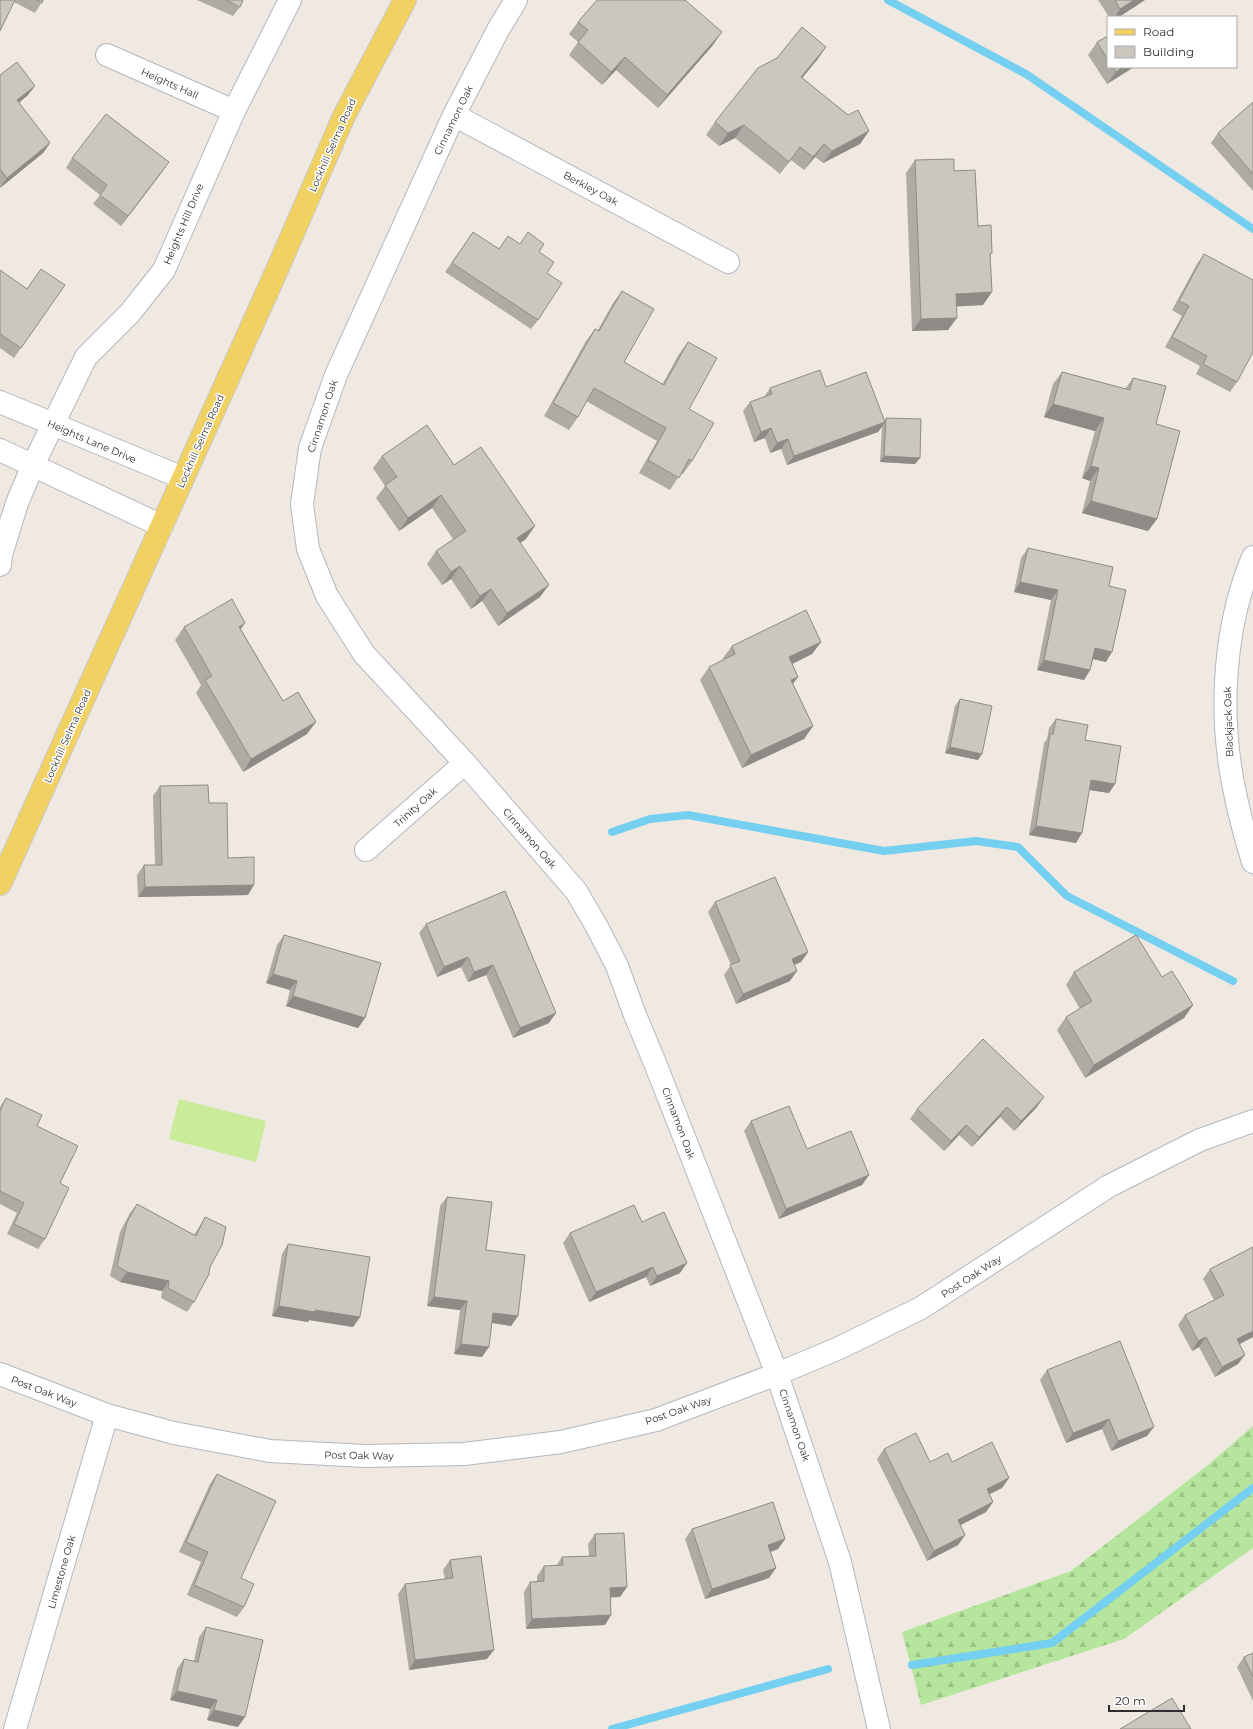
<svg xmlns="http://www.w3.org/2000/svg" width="1253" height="1729" font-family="Montserrat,sans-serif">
<defs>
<pattern id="forest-firs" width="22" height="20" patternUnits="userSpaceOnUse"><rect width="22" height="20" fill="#b6e59e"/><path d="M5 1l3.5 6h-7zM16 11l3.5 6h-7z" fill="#9dc588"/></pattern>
</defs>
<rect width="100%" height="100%" fill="#efe9e1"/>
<path fill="url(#forest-firs)" d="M1253,1426V1548L1124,1639L921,1705L902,1632L1071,1571L1208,1465Z"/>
<path fill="#c9ec9a" d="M179,1099L266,1121L256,1162L169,1139Z"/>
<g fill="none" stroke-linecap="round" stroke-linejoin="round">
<g stroke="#75cff0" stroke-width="8">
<path d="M888,0L1026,74L1253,229"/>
<path d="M612,832L650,819L688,815L884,851L976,841L1018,847L1067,896L1233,981"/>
<path d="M912,1665L1052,1643L1253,1488"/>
<path d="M612,1729L828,1669"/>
</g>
<g stroke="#b4b7c1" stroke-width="24">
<g id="minor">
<path d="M516,0L498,30L454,115L336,375L310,448L302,504L308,549L327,596L364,654L465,763L576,891L597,927L617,966L635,1015L655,1063L777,1374L840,1562L879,1729"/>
<path d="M107,55L234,111"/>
<path d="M454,115L728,262"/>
<path d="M0,402L183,478"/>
<path d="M0,450L162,526"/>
<path d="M1253,557C1224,626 1219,710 1233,783C1238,810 1245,836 1253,862"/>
<path d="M0,565L1,555L17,503L33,465L86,357L130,313L164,270L234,111L290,0"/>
<path d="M366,850L465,763"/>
<path d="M0,1374L107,1415L174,1433L270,1451L366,1456L464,1454L561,1442L656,1420L777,1374L837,1349L921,1308L1109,1186L1200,1140L1253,1121"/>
<path d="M15,1729L107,1415"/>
</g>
</g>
<g stroke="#c9c9c9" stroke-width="24">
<path id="major" d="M0,884L273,279L344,116L405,0"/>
</g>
<use href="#minor" stroke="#fff" stroke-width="22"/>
<use href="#major" stroke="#f2d163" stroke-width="22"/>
</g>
<g fill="#afaba4">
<path d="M0,0H43L35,13L14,2Z"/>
<path d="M197,0H243L240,7L233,16Z"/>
<path d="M1098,0H1145L1119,17H1109Z"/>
<path d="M578,22L713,45L658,108L616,70L602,85L569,55L578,42L569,34Z"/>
<path d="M1108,36V67H1134L1107,84L1088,55L1097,42Z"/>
<path d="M826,47L817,60L802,78L869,131L860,144L823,163L815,157L804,170L791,160L780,174L735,138L719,146L706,135L715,122Z"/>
<path d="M0,75L28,95L19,103L50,143L43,153L0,188Z"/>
<path d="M1253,102V191L1211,143L1218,133Z"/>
<path d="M72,158L162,172L121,226L93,204L100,195L66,168Z"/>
<path d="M915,160L954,171L991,256L983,305L957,306L948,330L912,331L906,173Z"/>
<path d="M473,232L499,249L520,244L539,252L547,273L538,320L531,329L445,272Z"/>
<path d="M1204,254L1237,382L1230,392L1196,374L1200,366L1165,347L1182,316L1172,310L1197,264Z"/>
<path d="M0,270L27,289L65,285L14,358L0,348Z"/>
<path d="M622,291L624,362L662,385L679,354L688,342L689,409L692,461L683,474L681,473L670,490L639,473L657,441L586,401L578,417L569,430L544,416L586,341L595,329L598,330L613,303Z"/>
<path d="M1062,372L1125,389L1133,378L1156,424L1157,519L1148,531L1082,513L1090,481L1082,478L1095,431L1044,417L1053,384Z"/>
<path d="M826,387L884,421L886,418L920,458L915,464L880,462L882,427L878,432L787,465L781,449L770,453L765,438L754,442L743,411L750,402L764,397L770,388Z"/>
<path d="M382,456L454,465L526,539L520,543L540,597L498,626L482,601L471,609L451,579L442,585L427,564L436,551L453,539L432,508L399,531L376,498L385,486L373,468Z"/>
<path d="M1028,548L1109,586L1106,662L1093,659L1090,670L1084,680L1037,670L1051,600L1014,592L1021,558Z"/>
<path d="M184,627L241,629L283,701L307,734L243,772L196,693L201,685L175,640Z"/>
<path d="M821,642L812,654L792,664L798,677L793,684L813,726L804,739L742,768L700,680L709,667L723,660V658L732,646Z"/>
<path d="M960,699L978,760L945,753L955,706Z"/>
<path d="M1056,719L1085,740L1109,793L1089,790L1076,843L1029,835L1044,743L1047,739L1049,728Z"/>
<path d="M160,786L209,803L228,858L248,895L138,897L137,875L144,865H155L153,796Z"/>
<path d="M505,891L549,1023L513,1038L486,975L468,982L461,967L437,977L419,933L426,924Z"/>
<path d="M715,902L808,952L801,962L794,965L790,981L736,1004L724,975L731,965L708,912Z"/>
<path d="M284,935L365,1018L358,1028L286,1006L290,990L266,983L277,945Z"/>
<path d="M1074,972L1162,977L1193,1005L1184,1018L1085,1078L1057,1030L1066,1017L1080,1009L1066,985Z"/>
<path d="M6,1098L37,1126L60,1183L45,1239L38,1249L7,1234L17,1213L0,1204V1107Z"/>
<path d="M1037,1107L1014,1131L1000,1117L972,1147L959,1135L944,1151L910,1119L917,1109Z"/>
<path d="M751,1121L807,1149L869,1175L862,1185L779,1219L744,1131Z"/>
<path d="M447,1197L486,1250L518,1316L511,1326L492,1323L482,1357L454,1354L460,1310L427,1306L440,1206Z"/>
<path d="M137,1204L194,1235L199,1227L205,1217L210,1267L194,1302L187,1312L161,1298L162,1291L120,1282L110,1276L120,1232L130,1213Z"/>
<path d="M642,1222L680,1273L650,1286L646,1277L589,1302L563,1243L570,1233Z"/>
<path d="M288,1244L360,1317L353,1327L309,1320L308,1322L272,1316L282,1254Z"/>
<path d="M1253,1247V1337L1240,1344L1238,1364L1215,1377L1199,1347L1192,1351L1178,1325L1185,1315L1214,1300L1203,1279L1210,1269Z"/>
<path d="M1047,1370L1147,1436L1111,1451L1102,1429L1066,1443L1040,1380Z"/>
<path d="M884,1449L930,1462H952L1009,1478L1002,1488L989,1494L993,1502L986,1512L960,1525L965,1535L958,1545L927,1561L877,1459Z"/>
<path d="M217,1474L241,1578L244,1607L237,1617L187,1595L201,1562L179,1552L210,1484Z"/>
<path d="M692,1529L785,1539L778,1549L771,1552L769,1578L705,1599L685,1539Z"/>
<path d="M595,1534L620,1597H611V1615L605,1625L526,1629L524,1592L530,1582H537V1576L544,1566H556L562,1557L589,1556L588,1544Z"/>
<path d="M450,1560L487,1659L409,1670L398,1594L405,1584L445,1579L443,1570Z"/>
<path d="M206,1627L238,1727L207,1720L210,1709L170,1700L177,1669L184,1659L194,1661L199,1637Z"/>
<path d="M1253,1653V1701L1237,1667L1244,1657Z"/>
</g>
<g fill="#8e8b86">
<path d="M1134,0H1145L1119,17H1115L1120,9Z"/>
<path d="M722,32L713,45L658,108L667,95Z"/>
<path d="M826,47L817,60L792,90L801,77Z"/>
<path d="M625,57L616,70L602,85L611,72Z"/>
<path d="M1123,67H1134L1107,84L1116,72Z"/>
<path d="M35,86L28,95L10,110L17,100Z"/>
<path d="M744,125L735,138L719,146L728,133Z"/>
<path d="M869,131L860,144L823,163L832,151Z"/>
<path d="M50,143L43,153L0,188L7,178Z"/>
<path d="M824,144L815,157L804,170L813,157Z"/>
<path d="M169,162L162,172L121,226L128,216Z"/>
<path d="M992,292L983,305L947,307L956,294Z"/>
<path d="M957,318L948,330L912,331L921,319Z"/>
<path d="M1053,404L1104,418L1095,431L1044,417Z"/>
<path d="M885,422L878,432L787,465L794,456Z"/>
<path d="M771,428L765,438L754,442L761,432Z"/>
<path d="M788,439L781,449L770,453L777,443Z"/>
<path d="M884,456L920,458L915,464L880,462Z"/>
<path d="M1091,466L1099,468L1090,481L1082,478Z"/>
<path d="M441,495L432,508L399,531L408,518Z"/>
<path d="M1091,501L1157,519L1148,531L1082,513Z"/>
<path d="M535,526L526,539L508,551L517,538Z"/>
<path d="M460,566L451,579L442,585L451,572Z"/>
<path d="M1020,582L1058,590L1051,600L1014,592Z"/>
<path d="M549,585L540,597L498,626L507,613Z"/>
<path d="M491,589L482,601L471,609L480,596Z"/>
<path d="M245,623L236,636L239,627Z"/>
<path d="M821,642L812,654L780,670L789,657Z"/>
<path d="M1095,648L1112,652L1106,662L1088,658Z"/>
<path d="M1044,660L1090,670L1084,680L1037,670Z"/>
<path d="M798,677L789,689L791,680Z"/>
<path d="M316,722L307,734L243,772L251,759Z"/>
<path d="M813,726L804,739L742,768L751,755Z"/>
<path d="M950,747L982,754L978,760L945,753Z"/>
<path d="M1091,780L1115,784L1109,793L1084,789Z"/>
<path d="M1036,826L1082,833L1076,843L1029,835Z"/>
<path d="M254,885L248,895L138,897L145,887Z"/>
<path d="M808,952L801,962L785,969L792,959Z"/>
<path d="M468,957L461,967L437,977L444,967Z"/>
<path d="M493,965L486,975L468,982L474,972Z"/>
<path d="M797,971L790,981L736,1004L743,994Z"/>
<path d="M273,974L297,981L290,990L266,983Z"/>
<path d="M293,996L365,1018L358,1028L286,1006Z"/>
<path d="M1193,1005L1184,1018L1085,1078L1094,1065Z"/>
<path d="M556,1013L549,1023L513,1038L520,1028Z"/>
<path d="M1044,1097L1037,1107L1014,1131L1021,1121Z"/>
<path d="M1007,1107L1000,1117L972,1147L979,1137Z"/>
<path d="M966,1125L959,1135L944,1151L951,1141Z"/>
<path d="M869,1175L862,1185L779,1219L786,1209Z"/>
<path d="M687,1263L680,1273L650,1286L657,1276Z"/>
<path d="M653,1267L646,1277L589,1302L596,1292Z"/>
<path d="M127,1272L169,1281L162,1291L120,1282Z"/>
<path d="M434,1297L467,1301L460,1310L427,1306Z"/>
<path d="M279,1306L315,1310L360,1317L353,1327L309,1320L308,1322L272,1316Z"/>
<path d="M493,1313L518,1316L511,1326L487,1322Z"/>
<path d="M1253,1331V1337L1230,1349L1237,1339Z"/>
<path d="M1206,1337L1199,1347L1192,1351L1198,1341Z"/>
<path d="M461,1344L489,1347L482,1357L454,1354Z"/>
<path d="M1245,1355L1238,1364L1215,1377L1222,1367Z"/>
<path d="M1109,1419L1102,1429L1066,1443L1073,1433Z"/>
<path d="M1154,1427L1147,1436L1111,1451L1118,1441Z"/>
<path d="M1009,1478L1002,1488L980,1499L987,1489Z"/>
<path d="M993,1502L986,1512L951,1530L958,1520Z"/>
<path d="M965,1535L958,1545L927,1561L934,1551Z"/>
<path d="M785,1539L778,1549L761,1555L768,1545Z"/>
<path d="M776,1568L769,1578L705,1599L712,1589Z"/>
<path d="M627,1587L620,1597L603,1598L610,1588Z"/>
<path d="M611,1615L605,1625L526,1629L532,1619Z"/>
<path d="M494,1650L487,1659L409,1670L415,1660Z"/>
<path d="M177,1691L217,1700L210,1709L170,1700Z"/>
<path d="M214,1710L245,1717L238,1727L207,1720Z"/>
</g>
<g fill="#cbc7bf" stroke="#8e8b86">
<path d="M0,0H15L0,31Z"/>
<path d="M36,0H43L42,3Z"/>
<path d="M226,0H243L240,7Z"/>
<path d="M597,0H685L722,32L667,95L625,57L611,72L578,42L588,30L578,22Z"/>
<path d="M1115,0H1134L1120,9Z"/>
<path d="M802,27L826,47L801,77L848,115L858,110L869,131L832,151L824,144L813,157L800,147L789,162L744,125L728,133L715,122L758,68L777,58Z"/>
<path d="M1108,36V60L1097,42Z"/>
<path d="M17,62L35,86L17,100L50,143L7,178L0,169V75Z"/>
<path d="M1113,67H1123L1116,72Z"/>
<path d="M1253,102V174L1218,133Z"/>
<path d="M106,114L169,162L128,216L100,195L107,185L72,158Z"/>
<path d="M954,159V171L975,170L978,226L991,225L992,253L990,254L992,292L956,294L957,318L921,319L915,160Z"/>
<path d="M473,232L499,249L508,236L520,244L528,232L544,244L539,252L554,262L547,273L562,283L538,320L452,263Z"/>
<path d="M1204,254L1253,280V352L1237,382L1203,364L1207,356L1172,337L1189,306L1179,301Z"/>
<path d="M41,269L65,285L21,348L0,334V270L27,289Z"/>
<path d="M622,291L654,309L624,362L664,385L688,342L717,358L689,409L714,423L692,461L689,459L679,478L648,460L666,428L594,388L578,417L553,403L595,329L599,331Z"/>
<path d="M820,370L826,387L866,372L885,422L794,456L788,439L777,443L771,428L761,432L750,402L772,394L770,388Z"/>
<path d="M1062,372L1130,390L1133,378L1166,386L1156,424L1180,431L1157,519L1091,501L1099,468L1091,466L1104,418L1053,404Z"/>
<path d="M886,418L921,419L920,458L884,456Z"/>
<path d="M427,425L454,465L481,447L535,526L517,538L549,585L507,613L491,589L480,596L460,566L451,572L436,551L466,531L441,495L408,518L385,485L397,477L382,456Z"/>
<path d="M1028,548L1113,567L1109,586L1126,590L1112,652L1095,648L1090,670L1044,660L1058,590L1020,582Z"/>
<path d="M232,599L245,623L239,627L283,701L298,692L316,722L251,759L205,680L212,676L184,627Z"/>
<path d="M806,610L821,642L789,657L798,677L791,680L813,726L751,755L709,667L735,654L732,646Z"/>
<path d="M960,699L992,706L982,754L950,747Z"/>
<path d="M1056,719L1088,725L1085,740L1121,746L1115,784L1091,780L1082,833L1036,826L1050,734H1053Z"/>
<path d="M208,785L209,803H227L228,858L254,857V885L145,887L144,865H162L160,786Z"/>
<path d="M775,877L808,952L792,959L797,971L743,994L730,965L740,961L715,902Z"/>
<path d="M505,891L556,1013L520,1028L493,965L474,972L468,957L444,967L426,924Z"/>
<path d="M284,935L381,963L365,1018L293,996L297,981L273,974Z"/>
<path d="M1136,935L1162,977L1172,971L1193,1005L1094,1065L1066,1017L1092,1001L1074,972Z"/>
<path d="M983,1039L1044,1097L1021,1121L1007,1107L979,1137L966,1125L951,1141L917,1109Z"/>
<path d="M6,1098L42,1115L37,1126L78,1146L60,1183L69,1188L45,1239L14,1224L24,1203L0,1191V1111Z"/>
<path d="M789,1106L807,1149L851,1131L869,1175L786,1209L751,1121Z"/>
<path d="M447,1197L492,1202L486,1250L525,1255L518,1316L493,1313L489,1347L461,1344L467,1301L434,1297Z"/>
<path d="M137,1204L196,1236L205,1217L226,1227L222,1245L210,1267L209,1274L194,1302L168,1288L169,1281L127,1272L117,1266L127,1222Z"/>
<path d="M634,1205L642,1222L664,1212L687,1263L657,1276L653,1267L596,1292L570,1233Z"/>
<path d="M288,1244L370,1257L360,1317L315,1310V1312L279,1306Z"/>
<path d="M1253,1247V1331L1237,1339L1245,1355L1222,1367L1206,1337L1198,1341L1185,1315L1224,1295L1210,1269Z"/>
<path d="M1120,1341L1154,1427L1118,1441L1109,1419L1073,1433L1047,1370Z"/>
<path d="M916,1433L930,1462L948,1453L952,1462L992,1442L1009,1478L987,1489L993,1502L958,1520L965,1535L934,1551L884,1449Z"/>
<path d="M217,1474L276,1501L241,1578L254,1584L244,1607L194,1585L208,1552L186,1542Z"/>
<path d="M773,1502L785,1539L768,1545L776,1568L712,1589L692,1529Z"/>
<path d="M624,1533L627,1587L610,1588L611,1615L532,1619L530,1582L544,1581V1566L563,1565L562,1557L596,1556L595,1534Z"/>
<path d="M481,1556L494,1650L415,1660L405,1584L453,1578L450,1560Z"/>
<path d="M206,1627L263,1640L245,1717L214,1710L217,1700L177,1691L184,1659L198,1662Z"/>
<path d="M1253,1653V1677L1244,1657Z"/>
<path d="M1172,1698L1191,1729H1120Z"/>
</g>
<g text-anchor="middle" stroke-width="3" stroke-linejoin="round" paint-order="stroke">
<g font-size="10" fill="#2e2e2e" stroke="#fff">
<text transform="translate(170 83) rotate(24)" y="4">Heights Hall</text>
<text transform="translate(453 120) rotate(-64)" y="4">Cinnamon Oak</text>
<text transform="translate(332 145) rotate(-66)" y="4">Lockhill Selma Road</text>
<text transform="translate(591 188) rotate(28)" y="4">Berkley Oak</text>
<text transform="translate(183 224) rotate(-67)" y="4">Heights Hill Drive</text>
<text transform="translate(322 416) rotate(-72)" y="4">Cinnamon Oak</text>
<text transform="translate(92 441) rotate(23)" y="4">Heights Lane Drive</text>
<text transform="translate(200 441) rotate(-66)" y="4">Lockhill Selma Road</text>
<text transform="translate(1228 722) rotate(-92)" y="4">Blackjack Oak</text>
<text transform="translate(67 736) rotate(-66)" y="4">Lockhill Selma Road</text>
<text transform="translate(415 807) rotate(-42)" y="4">Trinity Oak</text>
<text transform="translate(530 838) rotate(49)" y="4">Cinnamon Oak</text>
<text transform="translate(679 1123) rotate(69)" y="4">Cinnamon Oak</text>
<text transform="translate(971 1276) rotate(-33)" y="4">Post Oak Way</text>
<text transform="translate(44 1391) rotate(21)" y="4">Post Oak Way</text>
<text transform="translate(678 1410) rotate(-19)" y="4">Post Oak Way</text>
<text transform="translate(795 1425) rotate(71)" y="4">Cinnamon Oak</text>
<text transform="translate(359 1455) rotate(1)" y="4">Post Oak Way</text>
<text transform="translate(61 1572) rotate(-74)" y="4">Limestone Oak</text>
</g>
</g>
<rect x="1107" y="16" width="130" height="52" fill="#ffffff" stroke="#ababab"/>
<rect x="1115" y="29" width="20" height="6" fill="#f2d163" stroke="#ababab"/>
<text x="1143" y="36" font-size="12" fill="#2e2e2e">Road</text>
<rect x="1115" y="46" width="20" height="12" fill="#cbc7bf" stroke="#ababab"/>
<text x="1143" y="56" font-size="12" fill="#2e2e2e">Building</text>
<path d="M1109 1705v6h75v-6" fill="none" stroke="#2e2e2e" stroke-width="2"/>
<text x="1115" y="1705" font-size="12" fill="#2e2e2e" stroke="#ffffff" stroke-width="3" paint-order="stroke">20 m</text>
</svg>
